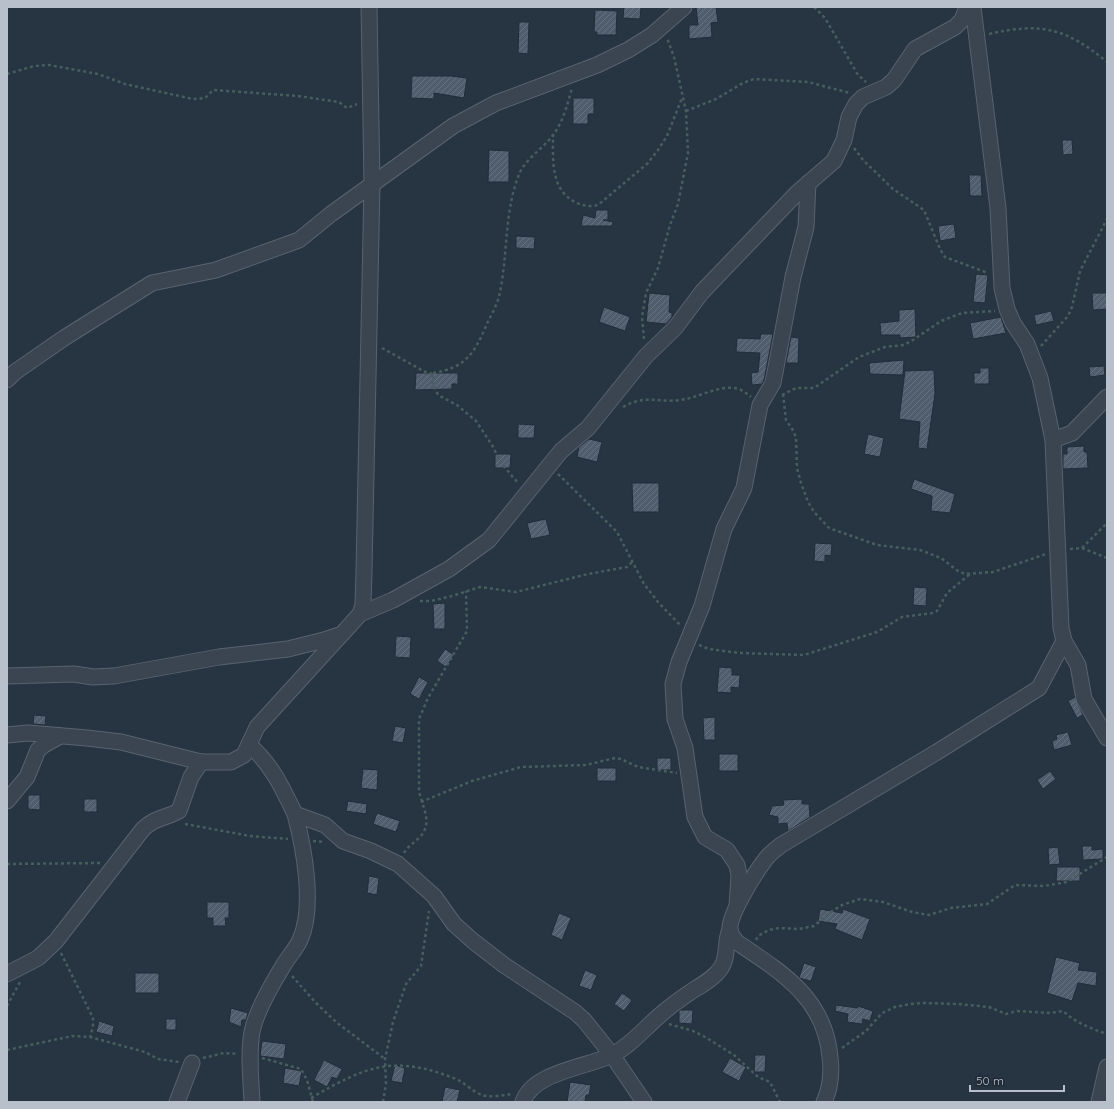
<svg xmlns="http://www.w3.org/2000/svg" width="1114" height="1109" font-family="Quicksand,sans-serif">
<defs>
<pattern id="building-hatch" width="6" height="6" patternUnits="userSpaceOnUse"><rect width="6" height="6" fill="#505d6d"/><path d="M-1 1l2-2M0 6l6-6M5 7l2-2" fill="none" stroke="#677280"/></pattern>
</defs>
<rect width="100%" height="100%" fill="#273442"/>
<g fill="url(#building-hatch)" stroke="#222c39">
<path d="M624,7H641L640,19L623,18Z"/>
<path d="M696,7H716L718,22L711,23L712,37L689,39V25H698Z"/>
<path d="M595,10L617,11L616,35H597V32H594Z"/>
<path d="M519,22H529L528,54L518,53Z"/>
<path d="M412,76H451L467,78L464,98L434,93V99L411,98Z"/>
<path d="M573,98H594V114H588V124H573Z"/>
<path d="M1062,140H1072L1073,154L1063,155Z"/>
<path d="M489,150L509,151V182H488Z"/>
<path d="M969,175H981L982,196H970Z"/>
<path d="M596,210H608V220H603L613,222L612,226H581L583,215L595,218Z"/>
<path d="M954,224L956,238L940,241L938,226Z"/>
<path d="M516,236L535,237L534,249L516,248Z"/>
<path d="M976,274L988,275L985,303L973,302Z"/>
<path d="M649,293L670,295L669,312L672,313V317L666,324L646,322Z"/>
<path d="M1092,293H1107V309L1093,310Z"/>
<path d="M604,307L630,317L625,331L599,322Z"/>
<path d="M915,309L916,337L900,338V335H881L880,323L899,321V310Z"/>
<path d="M1051,311L1054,321L1036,325L1034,315Z"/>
<path d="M1001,317L1006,333L973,339L970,323Z"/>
<path d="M761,334H773L764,380L762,384L752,385L751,373L758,372L760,353L736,352L737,338L760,339Z"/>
<path d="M791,337L799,338L798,363H786Z"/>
<path d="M904,360L903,375L870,374L869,363Z"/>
<path d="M1104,366L1105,375L1090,377L1089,367Z"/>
<path d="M980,368H989V384H974V373H980Z"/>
<path d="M934,370L935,394L927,449L918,448L920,422L899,419L905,371Z"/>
<path d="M416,373H458V384H452V389L415,390Z"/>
<path d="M518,424L535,425L534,438H518Z"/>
<path d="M868,434L884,438L880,457L864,454Z"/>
<path d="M589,439L602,442L597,462L577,457L579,447Z"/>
<path d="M1084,446V452H1087L1088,468L1063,469V454H1067V447Z"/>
<path d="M495,454H511L510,468H495Z"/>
<path d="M914,479L955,494L950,513L931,511L932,496L911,489Z"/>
<path d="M632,483H659V512H633Z"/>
<path d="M546,519L550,535L531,539L527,523Z"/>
<path d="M815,543L832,544L831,556L825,555V562L814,561Z"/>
<path d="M914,587L927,588L926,606L913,605Z"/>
<path d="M445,603V629H434L433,604Z"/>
<path d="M396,636L411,637L410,658L395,657Z"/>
<path d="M445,649L454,655L446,667L437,661Z"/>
<path d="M719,667L732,668V675H740L739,688L731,687V693L717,692Z"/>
<path d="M419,677L428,682L419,699L410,694Z"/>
<path d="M1075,697L1083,715L1077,718L1068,701Z"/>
<path d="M34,715L46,716L45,725L33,724Z"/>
<path d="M715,717V740H704L703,718Z"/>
<path d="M395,726L406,728L403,743L392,741Z"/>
<path d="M1068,732L1072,745L1054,750L1052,741L1057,739L1056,735Z"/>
<rect x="719" y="754" width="19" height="17"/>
<rect x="657" y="758" width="14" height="12"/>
<rect x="597" y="768" width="19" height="13"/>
<path d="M363,769L378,770L377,790L361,788Z"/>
<path d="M1050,771L1056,779L1043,789L1037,780Z"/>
<path d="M28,795H40V810L28,809Z"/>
<rect x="84" y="799" width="13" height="13"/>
<path d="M802,799V804H809L810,817L788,831L787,823L778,824V817L769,815L772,806L784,805L783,800Z"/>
<path d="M348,801L367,804L366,814L346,811Z"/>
<path d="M377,813L400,821L396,832L373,824Z"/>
<path d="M1082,846H1092V850L1103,849V859L1083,860Z"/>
<path d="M1058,847L1060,864L1049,865L1048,848Z"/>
<path d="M1057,867H1080V881H1056Z"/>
<path d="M369,876L379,878L377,895L367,893Z"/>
<path d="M207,902H229V918H225L226,926H213V918H207Z"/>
<path d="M820,909L842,913L843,909L870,919L862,940L835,929L837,924L818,921Z"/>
<path d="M559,913L571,918L562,940L551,935Z"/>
<path d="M1056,957L1080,963L1078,970L1097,972L1096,986L1078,983L1072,1001L1047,993Z"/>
<path d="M804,963L816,967L811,981L799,978Z"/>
<path d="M585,970L597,975L591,990L579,986Z"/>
<rect x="135" y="973" width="24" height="20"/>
<path d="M622,993L632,1000L624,1011L614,1004Z"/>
<path d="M836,1005L858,1008V1006L873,1011L870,1021L863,1019L862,1024L847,1022L848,1014L835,1011Z"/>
<path d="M231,1008L248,1013L246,1020H242L241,1027L229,1022Z"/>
<path d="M681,1010H693L692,1024L679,1023V1011Z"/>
<rect x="166" y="1019" width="10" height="11"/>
<path d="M99,1021L114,1026L112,1036L96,1032Z"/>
<path d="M262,1041L286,1044L284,1059L260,1056Z"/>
<path d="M755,1055H766L765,1072H754Z"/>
<path d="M730,1058L746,1067L739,1081L722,1072Z"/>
<path d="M324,1060L342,1069L337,1079L332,1077L327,1087L314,1080Z"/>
<path d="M395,1065L405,1068L402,1083L391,1081Z"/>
<path d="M285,1068L302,1071L299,1086L283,1083Z"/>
<path d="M570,1082L591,1085L589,1095H586L585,1102H567Z"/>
<path d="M445,1087L460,1090L457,1102H442Z"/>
</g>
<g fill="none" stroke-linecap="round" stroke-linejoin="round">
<g stroke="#59636f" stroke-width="17">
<g id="street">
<path d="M973,7L998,208L1002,288L1007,309L1013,323L1027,344L1040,378L1053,440L1061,628L1064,641L1078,665L1084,699L1107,738"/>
<path d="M7,380L15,372L64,338L152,283L216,270L299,240L331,214L453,126L496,103L597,65L628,50L652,35L684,7"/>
<path d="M1053,440L1072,433L1107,397"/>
<path d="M360,614L393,600L449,569L489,540L561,451L588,428L646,356L675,328L702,292L797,193L834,161L844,140L849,117L856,104L863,97L886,87L894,80L915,49L955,27L962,20L967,7"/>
<path d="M7,676L74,674L93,677L114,676L219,657L288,649L324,640L342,634L360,614L363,605L364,571L372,184L369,7"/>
<path d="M7,735L28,733L87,738L121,742L201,762H231L244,755L257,727L340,636"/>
<path d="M249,745C271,763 283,789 295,814L325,825L343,841L371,851L398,864L434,896L454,924L473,941L504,965L575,1012L584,1020L612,1055L644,1102"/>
<path d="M7,801L27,777L38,750L44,745L60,736"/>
<path d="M737,906L739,875L737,865L727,850L705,837L695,817L685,748L675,719L673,684L679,662L702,606L724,529L744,488L760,405L773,383L793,277L806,227L808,183"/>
<path d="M7,974L38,958L56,941L143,829C156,817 164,819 179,811L191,777L201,762"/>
<path d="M177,1102L192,1063"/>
<path d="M252,1102C251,1079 248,1055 252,1032C256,1011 272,984 283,966C288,957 296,949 300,940C315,907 304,848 295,814"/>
<path d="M523,1102C532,1072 588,1067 612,1055C630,1046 644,1029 659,1016C670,1006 683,997 695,989C705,983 715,977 721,968C729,956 724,942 730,930"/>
<path d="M824,1102C831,1087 832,1073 830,1057C825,999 783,973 738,943C735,940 731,936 730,930C728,916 755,873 765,860C769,854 775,850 781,845L937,752L1039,688L1064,641"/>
<path d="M1099,1102L1107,1067"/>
</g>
</g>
<g stroke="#475e5f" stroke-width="2.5" stroke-dasharray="3 3" stroke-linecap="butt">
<path d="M814,7L825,18L858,75L866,82"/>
<path d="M989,34C1041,22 1066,28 1107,62"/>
<path d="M7,74L34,66L49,65L98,74L125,84L193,99L205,98L213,90L298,96L339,102L347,108L357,104"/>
<path d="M686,111L716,99L743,83L754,79L808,82L850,93"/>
<path d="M553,134C553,148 552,164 556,178C560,196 580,210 598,205L648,163L658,150L667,136L682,98"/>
<path d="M854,148L863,160L893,189L924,210L940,249L945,257L988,273"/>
<path d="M644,339L642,317L646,293L658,268L670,225L678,204L688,153L686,111L674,57L667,38"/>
<path d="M1041,346L1068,316L1072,307L1080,271L1107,219"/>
<path d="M382,348L429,374L433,373L432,382L438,395L457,405L476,421L492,445L501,463L518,483"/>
<path d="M433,373C465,368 474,354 486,326C491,315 498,304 500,292C508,253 504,210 520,172C526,160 540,150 549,140C562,126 567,106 572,88"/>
<path d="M783,394L786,420L794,432L796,438L797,468L801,483L808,502L814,512L829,528L877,545L920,550L941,558L958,571L965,574L993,572L1046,554"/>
<path d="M782,395L796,388H814L859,357L885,347L904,345L913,340L941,321L962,313L995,311"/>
<path d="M623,407C646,394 658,403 680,400C698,398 716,386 735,388C741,389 746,393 751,397"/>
<path d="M558,474L617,532L644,584L658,602L681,626"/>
<path d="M1082,548L1107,523"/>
<path d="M1070,549L1082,548L1107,558"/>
<path d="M420,601H431L452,596L480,587L516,592L588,574L627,567L633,561"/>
<path d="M699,645L709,649L739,653L804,655L877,632L902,617L933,613L937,611L947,593L970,574"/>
<path d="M421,802L472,781L521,767L586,765L615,758L621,759L638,767L677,773"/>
<path d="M185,824L250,836L288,839"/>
<path d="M313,841L324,842"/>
<path d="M404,853C408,846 414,843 419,838C434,823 422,807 419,791V719L428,698L467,631L466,591"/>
<path d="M7,864L101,863"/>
<path d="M756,940L758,936L769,930L779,928L799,929L814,926L829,913L842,905L860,899L883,902L912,912L929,915L951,908L987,904L1015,885L1044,886L1067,882L1107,857"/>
<path d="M61,953L93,1018V1027L90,1037"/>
<path d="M292,976L316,1003L336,1022L385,1059"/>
<path d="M7,1006L20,982"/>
<path d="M669,1024L693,1031L705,1037L734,1055L758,1077L770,1082L780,1102"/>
<path d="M842,1048L866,1031L882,1013L895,1007L910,1004L923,1003L958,1004L989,1007L1006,1014L1017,1011L1050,1013L1063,1011C1076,1023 1090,1028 1107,1034"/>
<path d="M7,1050L72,1036L90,1037L145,1052L158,1059L179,1062"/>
<path d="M203,1058L224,1053L238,1054"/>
<path d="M262,1058L301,1069L307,1080L313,1102"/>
<path d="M311,1098C366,1066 394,1054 456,1079C465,1083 473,1092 482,1095C491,1098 503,1095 513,1094"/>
<path d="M383,1102L386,1084L385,1059L393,1022L406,984L421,966L429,911"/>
</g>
<use href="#street" stroke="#3b4551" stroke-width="15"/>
</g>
<rect width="1114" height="1109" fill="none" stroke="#b8c0cb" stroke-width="16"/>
<path d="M970 1085v6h94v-6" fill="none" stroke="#b8c0cb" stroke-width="2"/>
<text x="976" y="1085" font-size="12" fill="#b8c0cb" stroke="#202a37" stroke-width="3" paint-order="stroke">50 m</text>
</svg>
